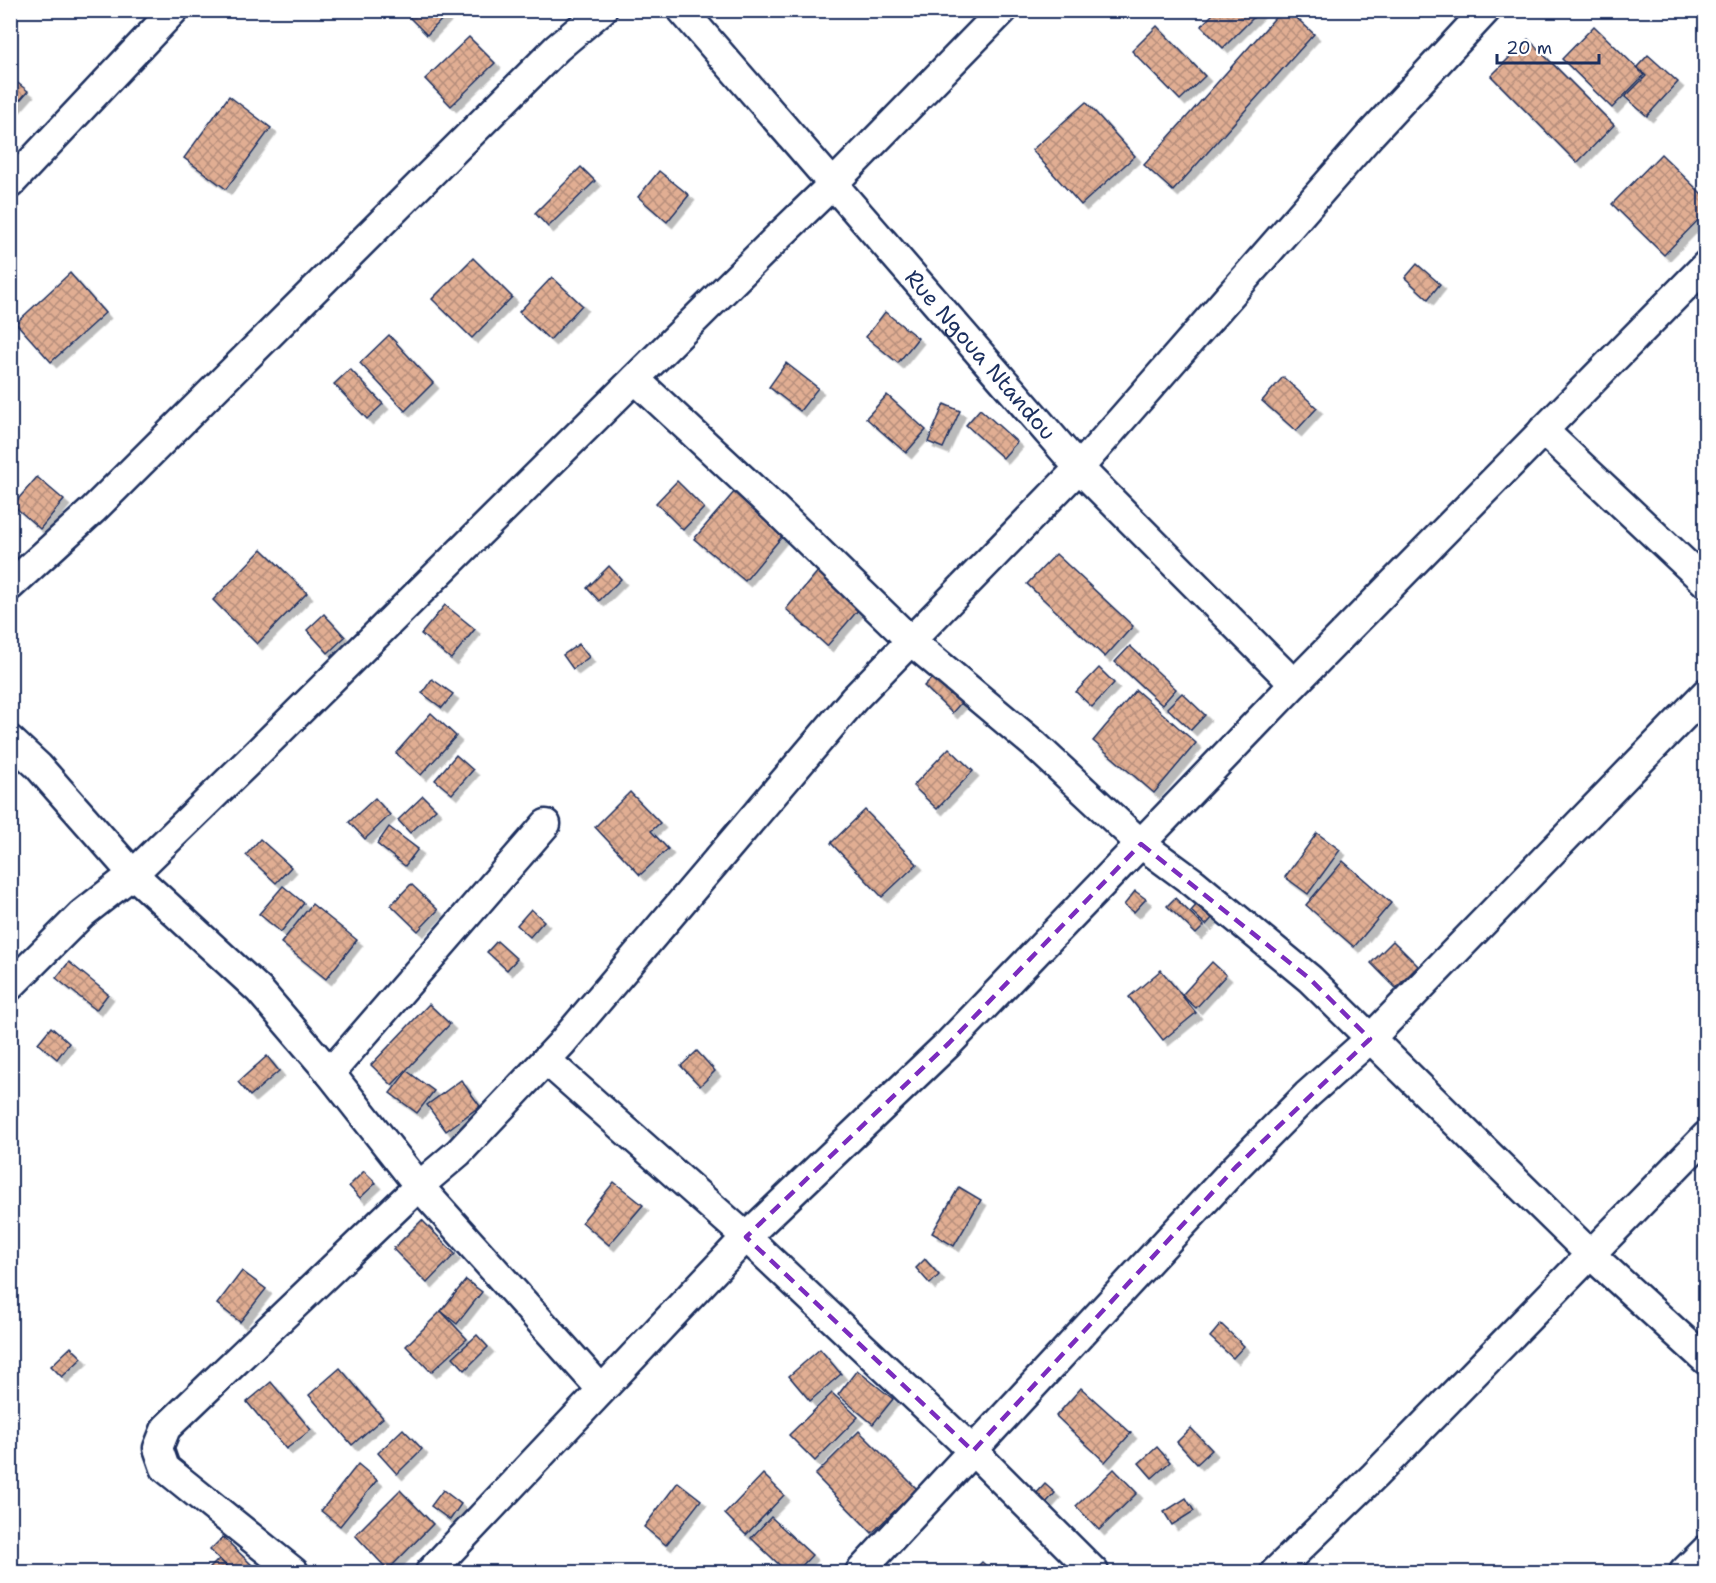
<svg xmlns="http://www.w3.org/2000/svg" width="1716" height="1583" font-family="'Shantell Sans',sans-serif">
<defs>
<pattern id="building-cross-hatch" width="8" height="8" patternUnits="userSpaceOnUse" patternTransform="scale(1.5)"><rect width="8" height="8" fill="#e1ae93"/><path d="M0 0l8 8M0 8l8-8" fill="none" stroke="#b68e7b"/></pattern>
<filter id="shadow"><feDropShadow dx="5.5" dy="5.5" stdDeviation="0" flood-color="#0004"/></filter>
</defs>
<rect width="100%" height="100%" fill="#fff"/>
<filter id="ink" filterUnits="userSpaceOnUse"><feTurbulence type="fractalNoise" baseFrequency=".0167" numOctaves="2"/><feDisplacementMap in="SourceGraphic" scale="12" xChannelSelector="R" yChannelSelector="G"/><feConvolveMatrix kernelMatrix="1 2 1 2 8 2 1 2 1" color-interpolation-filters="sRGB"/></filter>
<g filter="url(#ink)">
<g fill="url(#building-cross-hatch)" stroke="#1b2f5e" stroke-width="1.5" filter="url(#shadow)">
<path d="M406,10H451L427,35L404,12Z"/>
<path d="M1217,10H1261L1223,48L1201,26Z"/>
<path d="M1282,10H1288L1314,34L1173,191L1144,165Z"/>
<path d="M1157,26L1205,76L1180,100L1132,51Z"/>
<path d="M1594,26L1644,75L1612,108L1562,59Z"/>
<path d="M469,37L495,63L451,106L425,79Z"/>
<path d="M1528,39L1614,125L1577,163L1491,76Z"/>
<path d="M1648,55L1678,82L1647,116L1625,97L1646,76L1637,67Z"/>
<path d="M10,77L28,91L14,107L10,104Z"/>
<path d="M229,96L271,128L226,189L184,158Z"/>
<path d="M1086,102L1135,156L1081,205L1032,150Z"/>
<path d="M1661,154L1706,198V212L1664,255L1612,204Z"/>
<path d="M581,167L595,181L548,227L535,213Z"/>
<path d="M659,171L689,195L667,222L638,197Z"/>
<path d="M473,258L512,297L472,338L432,299Z"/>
<path d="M1417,264L1440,284L1428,299L1405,278Z"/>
<path d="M70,273L105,313L51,362L16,323Z"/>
<path d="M552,277L582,305L550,340L519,312Z"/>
<path d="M885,312L918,338L898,363L866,337Z"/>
<path d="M389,335L433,383L405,411L360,363Z"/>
<path d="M786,363L818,388L800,411L769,387Z"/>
<path d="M350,369L383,404L367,419L334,384Z"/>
<path d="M1283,377L1317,408L1296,431L1262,401Z"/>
<path d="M887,395L926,430L906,453L866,418Z"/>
<path d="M944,404L960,411L943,448L928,442Z"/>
<path d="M980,409L1017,442L1003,458L966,425Z"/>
<path d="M37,477L64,500L40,529L13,505Z"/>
<path d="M677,481L704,508L683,530L656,503Z"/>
<path d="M741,484L790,527L745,581L694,539Z"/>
<path d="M262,549L307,593L257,644L213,600Z"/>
<path d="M1056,554L1133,626L1105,657L1027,584Z"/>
<path d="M830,557L872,594L827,646L786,609Z"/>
<path d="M609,566L621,579L599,601L587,588Z"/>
<path d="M445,605L475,629L451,659L421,634Z"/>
<path d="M324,614L345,637L328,653L307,630Z"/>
<path d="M579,644L589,657L573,669L563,655Z"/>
<path d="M1130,646L1176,689L1162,705L1115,662Z"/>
<path d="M1099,668L1114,683L1092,707L1076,692Z"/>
<path d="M939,671L966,697L952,713L924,686Z"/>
<path d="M432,679L453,694L442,708L422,693Z"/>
<path d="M1136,690L1196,743L1154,793L1093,741Z"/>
<path d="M1182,693L1205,715L1191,730L1167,708Z"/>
<path d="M431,713L456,736L421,775L396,753Z"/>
<path d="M949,748L973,771L937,809L913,786Z"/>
<path d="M456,755L473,770L452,794L435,780Z"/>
<path d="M630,792L660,823L651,831L668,849L640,875L595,827Z"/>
<path d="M423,796L436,809L410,833L398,820Z"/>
<path d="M375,798L390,815L365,839L349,822Z"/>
<path d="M865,810L917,864L882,897L831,843Z"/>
<path d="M389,827L418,849L405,866L377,844Z"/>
<path d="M1317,833L1340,850L1308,894L1285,877Z"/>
<path d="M260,839L291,867L276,883L246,855Z"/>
<path d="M1343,861L1391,903L1354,947L1306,905Z"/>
<path d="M411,884L438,910L418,931L391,905Z"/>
<path d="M283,886L304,903L281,932L259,914Z"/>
<path d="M1135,891L1146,899L1134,912L1124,905Z"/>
<path d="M1175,898L1204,926L1196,934L1167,906Z"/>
<path d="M1198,903L1213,917L1206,925L1191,911Z"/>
<path d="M312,904L357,940L326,979L281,943Z"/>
<path d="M531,909L544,921L530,937L517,925Z"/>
<path d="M497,941L517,959L507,970L487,952Z"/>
<path d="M1393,941L1418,966L1396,988L1371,963Z"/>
<path d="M69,962L108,994L96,1010L56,978Z"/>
<path d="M1212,962L1226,975L1196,1008L1182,995Z"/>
<path d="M1161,970L1196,1013L1163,1040L1129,997Z"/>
<path d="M429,1004L450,1024L392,1085L371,1065Z"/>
<path d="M51,1027L69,1043L57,1059L38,1043Z"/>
<path d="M697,1051L715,1071L700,1086L681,1066Z"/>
<path d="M267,1056L279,1071L250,1096L238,1082Z"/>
<path d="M407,1071L434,1091L417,1113L390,1093Z"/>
<path d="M461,1080L480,1106L446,1131L427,1105Z"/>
<path d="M364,1171L376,1183L360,1198L349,1186Z"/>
<path d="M614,1182L643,1205L609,1245L582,1222Z"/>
<path d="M959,1187L981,1200L954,1246L932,1233Z"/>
<path d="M422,1220L455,1254L427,1283L393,1249Z"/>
<path d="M925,1259L939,1275L930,1284L916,1268Z"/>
<path d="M242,1271L266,1289L240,1322L217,1304Z"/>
<path d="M466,1280L482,1292L457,1324L441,1311Z"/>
<path d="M441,1311L467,1339L431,1372L406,1346Z"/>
<path d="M1221,1324L1244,1346L1233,1358L1210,1337Z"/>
<path d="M477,1335L488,1347L465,1370L453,1357Z"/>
<path d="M71,1347L82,1358L62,1377L51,1366Z"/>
<path d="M820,1349L841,1374L810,1401L789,1376Z"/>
<path d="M340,1368L383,1418L352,1445L309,1395Z"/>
<path d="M857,1370L893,1399L873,1424L838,1395Z"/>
<path d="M271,1382L311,1430L286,1449L247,1402Z"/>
<path d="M1081,1388L1131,1433L1105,1462L1056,1416Z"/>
<path d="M832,1393L858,1417L815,1461L789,1435Z"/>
<path d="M1191,1428L1212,1450L1197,1464L1177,1442Z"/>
<path d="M403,1429L422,1449L397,1474L378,1453Z"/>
<path d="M859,1431L917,1489L872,1533L815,1475Z"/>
<path d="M1157,1447L1170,1462L1152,1478L1139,1463Z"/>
<path d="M358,1464L377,1480L340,1526L321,1511Z"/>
<path d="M1114,1469L1137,1493L1099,1530L1076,1506Z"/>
<path d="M763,1474L784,1495L746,1535L725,1514Z"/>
<path d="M678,1482L701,1500L666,1545L644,1527Z"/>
<path d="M1045,1484L1055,1493L1043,1506L1033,1497Z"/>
<path d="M400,1490L433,1524L388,1570L355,1535Z"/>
<path d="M443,1490L461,1504L450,1520L431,1506Z"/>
<path d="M1186,1498L1194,1511L1172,1525L1164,1512Z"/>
<path d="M771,1517L812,1555L796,1572H787L751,1538Z"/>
<path d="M223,1537L257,1570L255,1572H233L210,1550Z"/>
<path d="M219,1559L232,1572H206Z"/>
<path d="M982,1562L993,1572H972Z"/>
</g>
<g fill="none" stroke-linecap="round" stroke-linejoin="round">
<g stroke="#1b2f5e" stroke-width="33">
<g id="street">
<path id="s1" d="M682,10L1079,468L1294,684"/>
<path d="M10,184L174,10"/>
<path d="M635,379L775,509L911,641L1035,745L1141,844L1194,883L1310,979L1590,1254L1706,1360"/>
<path d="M1543,430L1706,583"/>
<path d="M10,586L93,510L557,48L602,10"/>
<path d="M10,740L38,766L133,874L259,990L330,1073L419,1186L601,1389"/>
<path d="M10,986L82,914L133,874L249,761L777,238L832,185L1003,10"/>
<path d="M546,1060L746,1237L973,1451L1094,1572"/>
<path d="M330,1073L546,824"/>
<path d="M294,1572L165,1468L158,1448L166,1428L419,1186L459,1152L561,1044L854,699L1079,468L1371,134L1486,10"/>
<path d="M430,1572L746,1237L949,1043L1294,684L1706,265"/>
<path d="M860,1572L1236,1167L1307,1095L1370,1039L1706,693"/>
<path d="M1275,1572L1374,1476L1706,1136"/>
<path d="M1684,1572L1706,1550"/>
</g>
</g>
<use href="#street" stroke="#fff" stroke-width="28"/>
</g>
</g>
<path fill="none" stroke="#7b2cbf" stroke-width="4.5" stroke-dasharray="12 8" stroke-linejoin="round" d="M1141,844L1310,979L1370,1039L1236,1167L973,1451L746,1237L949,1043Z"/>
<g text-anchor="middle" stroke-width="4.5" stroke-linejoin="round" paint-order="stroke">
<g font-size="22" fill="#1b2f5e" stroke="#fff">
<text dy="8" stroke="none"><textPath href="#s1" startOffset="456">Rue Ngoua Ntandou</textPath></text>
</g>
</g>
<rect width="1716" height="1583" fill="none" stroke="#fff" stroke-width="36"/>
<rect x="18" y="18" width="1680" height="1547" fill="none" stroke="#1b2f5e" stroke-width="2" filter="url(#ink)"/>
<path d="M1497 54v9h102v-9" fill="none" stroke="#1b2f5e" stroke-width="3"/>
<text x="1506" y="54" font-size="18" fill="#1b2f5e" stroke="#ffffff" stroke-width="4.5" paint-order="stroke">20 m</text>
</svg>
